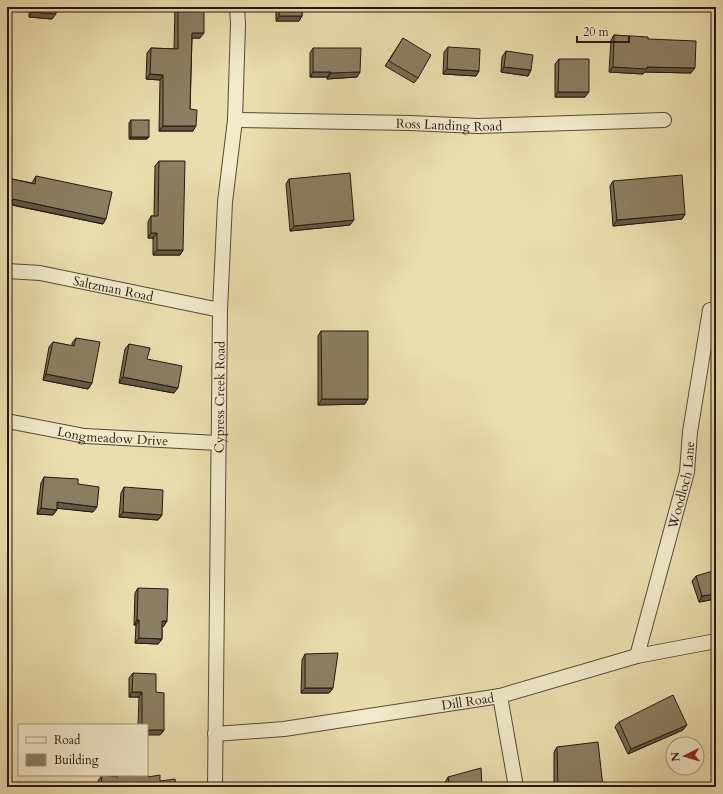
<svg xmlns="http://www.w3.org/2000/svg" width="723" height="794" font-family="Cardo,serif">
<rect width="100%" height="100%" fill="#ebdeae"/>
<filter id="stains"><feTurbulence type="fractalNoise" baseFrequency=".005" numOctaves="4"/><feColorMatrix values="0 0 0 0 .2 0 0 0 0 .09 0 0 0 0 .02 0 0 0 .5 -.17"/></filter>
<radialGradient id="worn" r=".72"><stop offset=".6" stop-color="#630" stop-opacity="0"/><stop offset="1" stop-color="#630" stop-opacity=".3"/></radialGradient>
<g fill="none" stroke-linecap="round" stroke-linejoin="round">
<g stroke="#564937" stroke-width="16">
<g id="minor">
<path id="s1" d="M235,120L410,123L478,126L664,120"/>
<path id="s2" d="M7,271L40,273L220,310"/>
<path id="s3" d="M7,421L85,436L218,443"/>
<path id="s4" d="M637,656L687,472L690,432L710,310"/>
<path d="M500,696L516,787"/>
<path id="s5" d="M215,734L284,729L500,696L637,656L716,641"/>
<path id="s6" d="M215,787L220,310L225,202L235,120L238,24L237,7"/>
</g>
</g>
<use href="#minor" stroke="#f2eaca" stroke-width="14"/>
</g>
<g fill="#786c54" stroke="#25170f">
<path d="M7,7H56L52,19L29,17V11L7,9Z"/>
<path d="M175,7H204L200,38H192L190,109L193,131H159L160,80L146,79L147,53L151,48L174,49Z"/>
<path d="M276,7H302V16L299,21H276Z"/>
<path d="M614,35L648,39L691,73L645,72L643,74L609,72L611,40Z"/>
<path d="M403,38L418,78L414,83L385,66Z"/>
<path d="M448,47L479,71L476,76L443,74L444,52Z"/>
<path d="M313,48L360,72L357,77L327,79V77H310V53Z"/>
<path d="M506,51L531,70L528,76L501,72L502,57Z"/>
<path d="M559,59L585,97H555V64Z"/>
<path d="M131,120L149,137L147,139H129V123Z"/>
<path d="M159,161L183,250L180,255H153V238H148V222L151,216H154L155,166Z"/>
<path d="M36,176L103,224L11,205L7,213V178L32,183Z"/>
<path d="M289,179L350,225L290,231L286,184Z"/>
<path d="M613,181L685,214L682,219L613,226L610,186Z"/>
<path d="M321,331L365,404L318,405V336Z"/>
<path d="M76,338L92,383L88,389L43,380L49,347L53,342L72,346V343Z"/>
<path d="M129,344L147,359L174,393L119,383L125,349Z"/>
<path d="M44,477L78,484L93,512L57,508L53,515L37,514L41,483Z"/>
<path d="M124,487L162,515L158,520L119,517L121,493Z"/>
<path d="M696,576L716,599L699,602L692,581Z"/>
<path d="M138,588L167,621L163,627L162,626V639L158,644L135,643L136,625H134L135,593Z"/>
<path d="M305,654L333,688L329,693H301L302,660Z"/>
<path d="M133,673L156,692L164,730L160,735L147,725H138L139,697H129V678Z"/>
<path d="M619,722L683,730L628,754L615,727Z"/>
<path d="M557,747L603,787H554V752Z"/>
<path d="M102,775L114,777V775L148,777L176,787H98V781Z"/>
<path d="M448,777L482,787H446L445,783Z"/>
</g>
<g fill="#625845" stroke="#25170f">
<path d="M7,7H32L29,11L7,9Z"/>
<path d="M32,12L56,14L52,19L29,17Z"/>
<path d="M279,16H302L299,21H276Z"/>
<path d="M192,33H204L200,38H189Z"/>
<path d="M504,67L531,70L528,76L501,72Z"/>
<path d="M613,67H647L695,68L691,73L645,72L643,74L609,72Z"/>
<path d="M447,69L479,71L476,76L443,74Z"/>
<path d="M313,72H331L327,77H310Z"/>
<path d="M360,72L357,77L327,79L331,73Z"/>
<path d="M150,74L163,75L160,80L146,79Z"/>
<path d="M558,92H589L585,97H555Z"/>
<path d="M163,126H196L193,131H159Z"/>
<path d="M131,137H149L147,139H129Z"/>
<path d="M13,199L106,219L103,224L9,204Z"/>
<path d="M7,207L11,208L7,213Z"/>
<path d="M685,214L682,219L613,226L617,220Z"/>
<path d="M354,220L350,225L290,231L294,226Z"/>
<path d="M151,233H157L153,238H148Z"/>
<path d="M157,250H183L180,255H153Z"/>
<path d="M46,374L92,383L88,389L43,380Z"/>
<path d="M123,377L178,388L174,393L119,383Z"/>
<path d="M322,399H368L365,404L318,405Z"/>
<path d="M57,502L97,507L93,512L54,508Z"/>
<path d="M41,508L57,510L53,515L37,514Z"/>
<path d="M123,512L162,515L158,520L119,517Z"/>
<path d="M716,594V599L699,602L702,596Z"/>
<path d="M137,620H139L136,625H134Z"/>
<path d="M162,621H167L163,627L159,626Z"/>
<path d="M139,638L162,639L158,644L135,643Z"/>
<path d="M305,688H333L329,693H301Z"/>
<path d="M132,692H142L139,697H129Z"/>
<path d="M687,725L683,730L628,754L631,749Z"/>
<path d="M147,730H164L160,735H147Z"/>
</g>
<g fill="#8c7e62" stroke="#25170f">
<path d="M33,7H56V14L32,12Z"/>
<path d="M178,7H204V33H192L190,109L197,110L196,126H163V75L150,74L151,48L178,49Z"/>
<path d="M280,7H302V16H279Z"/>
<path d="M614,35L648,37V39L696,41L695,68L647,67V69L613,67Z"/>
<path d="M403,38L431,55L418,78L389,61Z"/>
<path d="M448,47L480,49L479,71L447,69Z"/>
<path d="M313,48H361L360,72L331,73V72H313Z"/>
<path d="M506,51L533,55L531,70L504,67Z"/>
<path d="M559,59H589V92H558Z"/>
<rect x="131" y="120" width="18" height="17"/>
<path d="M159,161H185L183,250H157V233H151V216H158Z"/>
<path d="M7,162L10,163L7,178L35,184L36,176L112,192L106,219L13,199L11,208L7,207Z"/>
<path d="M350,173L354,220L294,226L289,179Z"/>
<path d="M682,175L685,214L617,220L613,181Z"/>
<path d="M321,331H368V399H322Z"/>
<path d="M76,338L100,342L92,383L46,374L53,342L74,346Z"/>
<path d="M129,344L150,348L147,359L182,366L178,388L123,377Z"/>
<path d="M44,477L78,479V484L99,487L97,507L57,502V510L41,508Z"/>
<path d="M124,487L163,490L162,515L123,512Z"/>
<path d="M716,570V594L702,596L696,576Z"/>
<path d="M138,588L168,589L167,621H162V639L139,638V620H137Z"/>
<path d="M338,653L333,688H305V654Z"/>
<path d="M133,673L156,674V692L164,693V730H147V725H142V692H132Z"/>
<path d="M673,695L687,725L631,749L619,722Z"/>
<path d="M598,742L603,787H558L557,747Z"/>
<path d="M147,768L148,777L160,775V781L175,779L176,787H101L102,775L118,777V775H147Z"/>
<path d="M481,768L482,787H450L448,777Z"/>
</g>
<g text-anchor="middle" stroke-width="3" stroke-linejoin="round" paint-order="stroke">
<g font-size="13" fill="#25170f" stroke="#f2eaca">
<text dy="5" stroke="none"><textPath href="#s1" startOffset="214">Ross Landing Road</textPath></text>
<text dy="5" stroke="none"><textPath href="#s2" startOffset="108">Saltzman Road</textPath></text>
<text dy="5" stroke="none"><textPath href="#s6" startOffset="390">Cypress Creek Road</textPath></text>
<text dy="5" stroke="none"><textPath href="#s3" startOffset="107">Longmeadow Drive</textPath></text>
<text dy="5" stroke="none"><textPath href="#s4" startOffset="177">Woodloch Lane</textPath></text>
<text dy="5" stroke="none"><textPath href="#s5" startOffset="255">Dill Road</textPath></text>
</g>
</g>
<rect width="723" height="794" fill="none" stroke="#ebdeae" stroke-width="24"/>
<rect x="8" y="8" width="707" height="778" fill="none" stroke="#25170f" stroke-width="2"/>
<rect x="12" y="12" width="699" height="770" fill="none" stroke="#25170f"/>
<rect x="18" y="724" width="130" height="52" fill="#f2eaca" stroke="#a0967f"/>
<rect x="26" y="737" width="20" height="6" fill="#f2eaca" stroke="#a0967f"/>
<text x="54" y="744" font-size="12" fill="#25170f">Road</text>
<rect x="26" y="754" width="20" height="12" fill="#8c7e62" stroke="#a0967f"/>
<text x="54" y="764" font-size="12" fill="#25170f">Building</text>
<g transform="translate(685 756) rotate(265)"><circle r="19" fill="#f2eaca" stroke="#a0967f"/>
<path d="M0-3L7 15L0 10L-7 15Z" fill="#8f2418"/>
<text y="-6" font-size="11" font-weight="bold" text-anchor="middle" fill="#25170f">N</text>
</g>
<path d="M577 36v6h52v-6" fill="none" stroke="#25170f" stroke-width="2"/>
<text x="583" y="36" font-size="12" fill="#25170f" stroke="#f2eaca" stroke-width="3" paint-order="stroke">20 m</text>
<rect width="100%" height="100%" filter="url(#stains)"/>
<rect width="100%" height="100%" fill="url(#worn)"/>
</svg>
